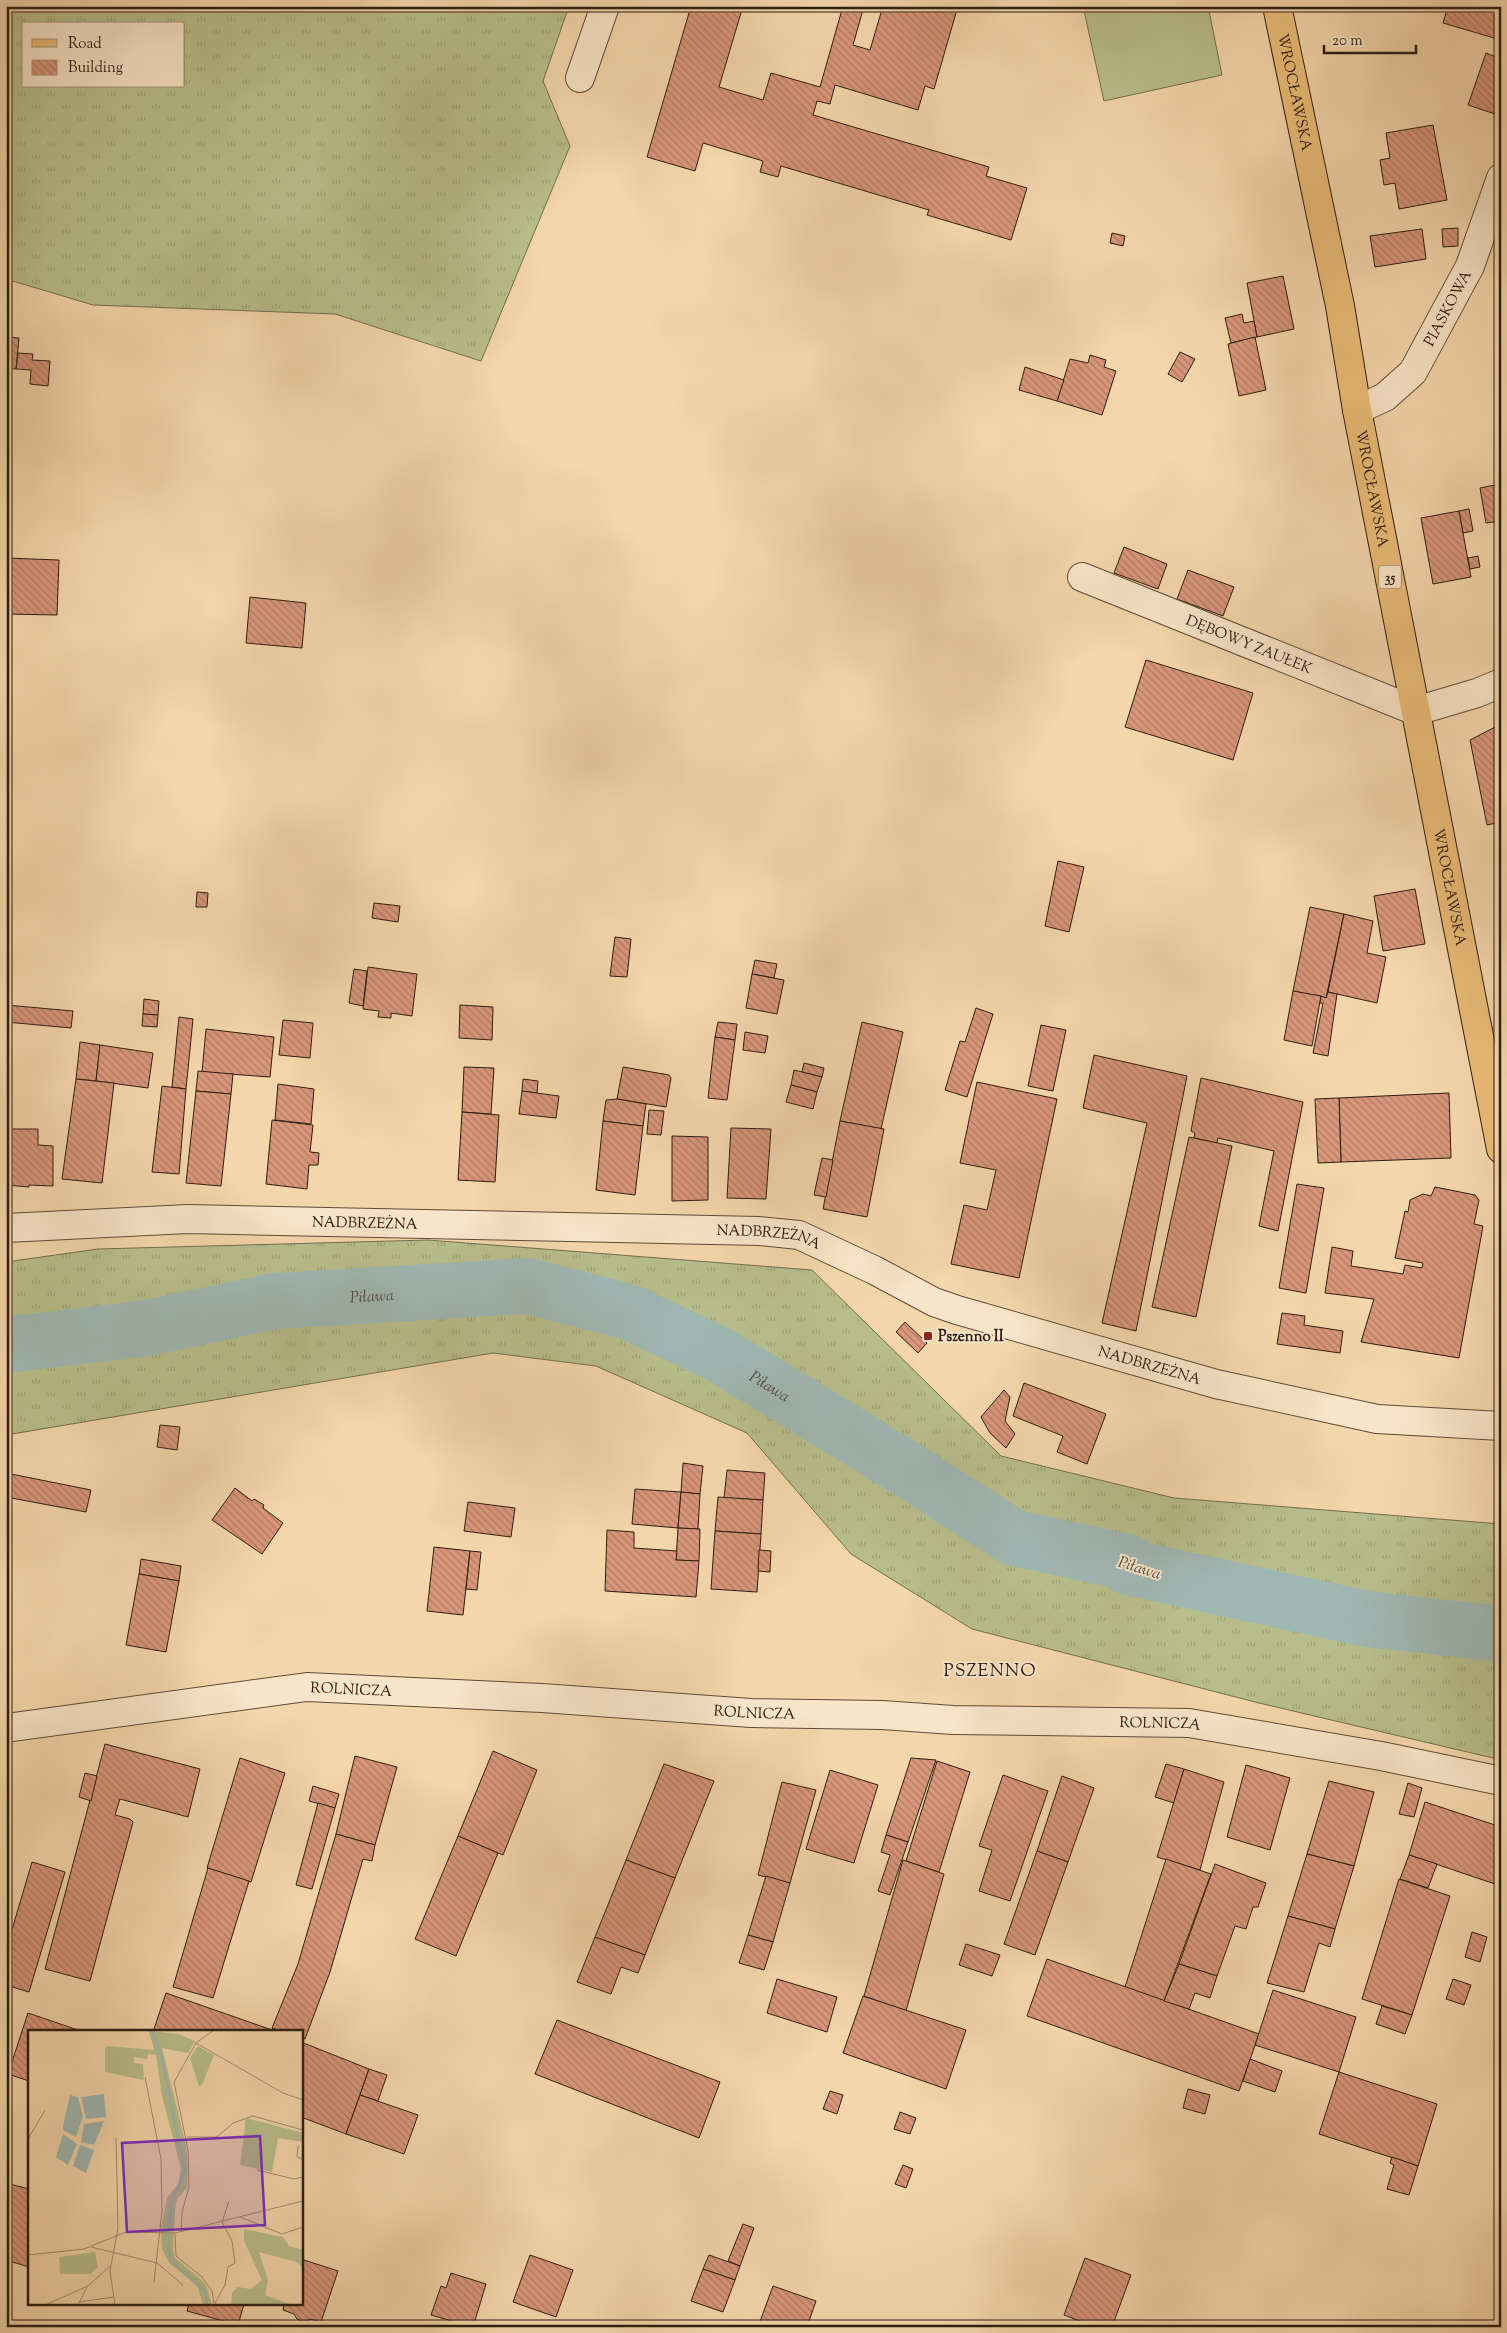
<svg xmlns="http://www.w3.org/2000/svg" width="1507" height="2333" font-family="'Sorts Mill Goudy',serif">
<defs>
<pattern id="grass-tufts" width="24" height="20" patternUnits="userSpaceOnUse" patternTransform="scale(1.25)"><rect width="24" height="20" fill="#b8be8b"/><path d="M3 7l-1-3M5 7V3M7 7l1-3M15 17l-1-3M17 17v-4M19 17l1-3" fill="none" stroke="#9ea377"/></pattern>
<pattern id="building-back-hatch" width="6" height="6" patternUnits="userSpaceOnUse" patternTransform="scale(1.25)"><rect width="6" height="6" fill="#d9967b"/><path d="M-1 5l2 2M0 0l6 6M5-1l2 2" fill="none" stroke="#b07a63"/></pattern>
</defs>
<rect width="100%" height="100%" fill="#f4d6ab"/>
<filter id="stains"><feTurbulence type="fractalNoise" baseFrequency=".004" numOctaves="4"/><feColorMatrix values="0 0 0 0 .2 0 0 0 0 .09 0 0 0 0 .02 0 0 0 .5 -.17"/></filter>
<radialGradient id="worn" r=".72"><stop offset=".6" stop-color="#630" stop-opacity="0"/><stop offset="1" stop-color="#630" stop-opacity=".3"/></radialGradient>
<g fill="url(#grass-tufts)" stroke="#736e4e" fill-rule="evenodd">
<path d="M6,6H569L543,81L570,146L481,361L335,314L93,305L6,279ZM24,24H184V86H24Z"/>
<path d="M428,1240L812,1270L1001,1456L1174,1498L1501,1524V1758H1493L1259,1703L972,1629L851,1554L747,1433L596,1366L493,1353L6,1435V1262L98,1249Z"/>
</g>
<path fill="#b8be8b" stroke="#736e4e" d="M1083,6H1208L1222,75L1104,101Z"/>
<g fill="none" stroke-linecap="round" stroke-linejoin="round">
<path stroke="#9fb7b3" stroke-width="56" id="s1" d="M6,1345L147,1328L275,1301L528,1286L629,1312L720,1355L905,1468L1014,1538L1128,1562V1567L1367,1619L1501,1634"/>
</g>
<g fill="url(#building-back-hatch)" stroke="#2e1d12">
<path d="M691,6H743L719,87L763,100L771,73L820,87L843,6H864L853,45L870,50L883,6H958L934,89L925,86L918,110L835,85L830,104L817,101L813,115L989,167L986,176L1027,188L1011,240L927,215L929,210L781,166L778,177L760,172L763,161L703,143L695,171L647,157Z"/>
<path d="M1448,6H1501V40L1443,23Z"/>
<path d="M1486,53L1501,59V108L1498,115L1468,105Z"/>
<path d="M1433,125L1447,200L1399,209L1395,183L1384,185L1380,160L1390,158L1386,133Z"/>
<path d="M1458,228V246L1443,247L1442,229Z"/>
<path d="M1422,229L1426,259L1375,267L1370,236Z"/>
<path d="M1112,233L1125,236L1123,246L1110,243Z"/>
<path d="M1283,276L1294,329L1257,337L1247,283Z"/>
<path d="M1242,314L1244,323L1254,321L1257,337L1231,343L1225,318Z"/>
<path d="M6,337L19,338L16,369L6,368Z"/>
<path d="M1255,337L1266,390L1239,396L1228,344Z"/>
<path d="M1180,352L1195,359L1182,382L1168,374Z"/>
<path d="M18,353L33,354L32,360L50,361L48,386L30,384L31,370L16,369Z"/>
<path d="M1090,355L1106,360L1104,367L1116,371L1102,415L1057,401L1070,359L1088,363Z"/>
<path d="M1025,367L1064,380L1057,401L1019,390Z"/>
<path d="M1500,484L1501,521L1486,523L1480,488Z"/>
<path d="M1469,509L1473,531L1463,533L1459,511Z"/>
<path d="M1459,511L1471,577L1433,584L1421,518Z"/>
<path d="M1124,547L1167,564L1158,589L1114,573Z"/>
<path d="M1478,556L1480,567L1470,569L1468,558Z"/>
<path d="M6,558L59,560L57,615L6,614Z"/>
<path d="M1188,570L1234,587L1223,616L1177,599Z"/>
<path d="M250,597L306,603L302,648L246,643Z"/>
<path d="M1146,660L1253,693L1233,760L1125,727Z"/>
<path d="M1501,724V822L1487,825L1470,740Z"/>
<path d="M1058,861L1084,867L1069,932L1045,926Z"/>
<path d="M1415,889L1425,944L1383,951L1374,896Z"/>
<path d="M197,892L208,893L207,907H196Z"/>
<path d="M374,903L400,906L398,922L372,918Z"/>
<path d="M1310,907L1344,914L1326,998L1293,991Z"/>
<path d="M1344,914L1373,921L1367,953L1386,957L1377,1003L1328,992Z"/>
<path d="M615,937L631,939L627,977L610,976Z"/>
<path d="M755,960L777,964L774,978L752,974Z"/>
<path d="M368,967L417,974L412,1016L391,1013V1018L378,1017L379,1011L363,1009Z"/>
<path d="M354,969L367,971L363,1006L349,1003Z"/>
<path d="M752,974L784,980L777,1014L746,1008Z"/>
<path d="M1293,991L1321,996L1312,1046L1284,1040Z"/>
<path d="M1328,992L1337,994L1328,1056L1313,1053L1323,1003H1320L1321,996L1326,998Z"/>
<path d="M144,999L159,1001L158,1015L143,1014Z"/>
<path d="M6,1005L73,1011L71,1028L6,1022Z"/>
<path d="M460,1005L493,1007L492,1040L459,1038Z"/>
<path d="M976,1008L993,1014L967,1097L945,1090L960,1041L965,1042Z"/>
<path d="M143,1014L158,1015L157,1027L142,1026Z"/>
<path d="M179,1017L193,1019L186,1089L172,1087Z"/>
<path d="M283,1020L313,1023L310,1058L279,1055Z"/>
<path d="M718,1022L737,1024L735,1040L715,1037Z"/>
<path d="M862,1022L903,1032L881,1129L840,1121Z"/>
<path d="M1041,1025L1066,1030L1053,1091L1028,1086Z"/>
<path d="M206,1029L274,1037L270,1077L202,1072Z"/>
<path d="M745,1032L768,1036L765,1053L743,1050Z"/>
<path d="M715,1037L735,1040L727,1100L708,1098Z"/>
<path d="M80,1042L100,1045L96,1081L76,1079Z"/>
<path d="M100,1045L153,1053L148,1088L96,1081Z"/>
<path d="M1094,1055L1187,1076L1136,1331L1102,1323L1147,1123L1083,1108Z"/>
<path d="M804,1063L824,1068L822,1077L802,1072Z"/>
<path d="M464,1067L494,1068L491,1114L462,1112Z"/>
<path d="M623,1067L669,1075L671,1078L666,1107L617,1099Z"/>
<path d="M794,1070L822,1077L817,1092L791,1085Z"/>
<path d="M198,1071L233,1074L231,1094L196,1091Z"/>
<path d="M1201,1078L1303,1102L1278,1231L1259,1226L1274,1151L1218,1138L1217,1143L1194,1138L1195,1133L1191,1131Z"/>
<path d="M76,1079L114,1083L102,1183L62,1179Z"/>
<path d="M523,1079L538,1081L537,1093L522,1091Z"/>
<path d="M977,1082L1057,1099L1019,1278L951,1264L964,1205L987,1210L996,1170L960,1163Z"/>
<path d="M278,1084L314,1089L311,1124L275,1120Z"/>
<path d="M791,1085L817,1092L813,1109L786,1102Z"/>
<path d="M162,1086L186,1089L179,1174L152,1172Z"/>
<path d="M196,1091L231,1094L221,1186L186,1183Z"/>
<path d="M522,1091L559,1096L556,1118L519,1114Z"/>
<path d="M1449,1093L1451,1158L1341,1162L1339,1098Z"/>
<path d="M1339,1098L1341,1162L1318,1163L1315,1099Z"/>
<path d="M617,1099L646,1104L643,1126L603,1121L606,1100Z"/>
<path d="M649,1110L664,1111L661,1135L647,1134Z"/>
<path d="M462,1112L499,1115L495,1182L458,1180Z"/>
<path d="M272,1120L313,1125L310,1152L319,1153L318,1165H309L307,1189L266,1184Z"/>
<path d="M603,1121L643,1126L635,1195L596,1190Z"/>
<path d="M840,1121L884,1129L867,1217L823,1209Z"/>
<path d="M731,1128L771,1129L766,1199L727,1198Z"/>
<path d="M7,1129H38V1145L53,1146V1186L29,1185V1187L6,1185Z"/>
<path d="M672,1136L708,1137V1200L672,1201Z"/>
<path d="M1189,1137L1232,1146L1196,1317L1152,1307Z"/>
<path d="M822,1158L833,1160L826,1197L814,1195Z"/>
<path d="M1297,1184L1324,1188L1306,1293L1279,1288Z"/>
<path d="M1435,1187L1475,1195L1479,1200L1474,1224L1483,1226L1459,1358L1361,1342L1374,1299L1325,1293L1332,1247L1353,1251L1351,1266L1403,1274L1405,1265L1422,1268L1423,1263L1395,1258L1405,1211L1408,1212L1410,1200L1423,1194L1431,1196Z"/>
<path d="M1282,1313L1305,1316L1304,1325L1343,1331L1340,1353L1277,1344Z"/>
<path d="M905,1322L927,1343L918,1353L896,1332Z"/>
<path d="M1024,1383L1106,1414L1087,1464L1057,1452L1063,1436L1013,1416Z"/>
<path d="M1004,1390L1010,1397L1005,1421L1015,1434L1006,1448L990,1433L981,1417Z"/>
<path d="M160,1425L180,1427L177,1450L157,1447Z"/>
<path d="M683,1463L703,1466L700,1494L681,1492Z"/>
<path d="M727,1470L765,1473L763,1500L724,1498Z"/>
<path d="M6,1473L91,1490L86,1512L6,1497Z"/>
<path d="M235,1488L252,1501L254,1499L264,1505L263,1508L283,1523L262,1554L212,1520Z"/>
<path d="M635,1489L681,1492L678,1528L632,1524Z"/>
<path d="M681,1492L700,1494L698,1529L678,1528Z"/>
<path d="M718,1497L763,1500L761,1534L715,1531Z"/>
<path d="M468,1502L515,1508L511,1537L464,1531Z"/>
<path d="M678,1528L700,1529L699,1561L676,1560Z"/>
<path d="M607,1530L634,1532V1548L677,1551L676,1560L699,1561L696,1597L605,1591Z"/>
<path d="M715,1531L761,1534L757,1592L711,1589Z"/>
<path d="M434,1547L470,1551L463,1615L427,1611Z"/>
<path d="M759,1550L771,1551L770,1572L758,1571Z"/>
<path d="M470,1551L481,1552L477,1590L466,1589Z"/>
<path d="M141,1559L181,1566L179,1581L139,1574Z"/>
<path d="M139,1574L179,1581L166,1652L126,1645Z"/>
<path d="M105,1744L200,1769L188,1817L120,1799L115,1815L130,1819L133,1822L90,1981L45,1969Z"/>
<path d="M493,1751L537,1770L503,1855L458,1836Z"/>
<path d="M355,1756L397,1767L375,1845L336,1834Z"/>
<path d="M240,1758L285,1773L251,1882L207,1868Z"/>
<path d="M911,1758L936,1760L908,1842L886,1835Z"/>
<path d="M937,1761L970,1772L939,1872L906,1861Z"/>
<path d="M664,1764L714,1781L675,1878L626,1860Z"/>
<path d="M1166,1764L1184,1769L1174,1803L1155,1797Z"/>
<path d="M1246,1765L1290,1778L1270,1850L1227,1837Z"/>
<path d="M1184,1769L1224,1782L1200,1870L1157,1857Z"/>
<path d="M830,1770L878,1785L854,1863L806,1849Z"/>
<path d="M85,1773L97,1776L91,1801L79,1797Z"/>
<path d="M1003,1775L1048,1791L1010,1901L979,1891L992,1850L979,1846Z"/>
<path d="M1062,1776L1094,1788L1068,1862L1037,1851Z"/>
<path d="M1329,1781L1374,1792L1354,1866L1307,1854Z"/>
<path d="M782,1782L816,1790L790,1883L758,1875Z"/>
<path d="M1408,1783L1422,1788L1414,1817L1399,1814Z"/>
<path d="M313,1786L339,1794L335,1808L309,1801Z"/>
<path d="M1425,1802L1501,1827V1886L1409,1855Z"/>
<path d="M318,1803L335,1808L312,1889L296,1885Z"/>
<path d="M336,1834L375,1845L372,1861L363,1859L330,1972L305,2039L301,2038V2032H284L272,2028L298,1964Z"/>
<path d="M886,1835L908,1842L890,1895L878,1891L890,1855L881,1852Z"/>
<path d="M458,1836L498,1853L456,1956L415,1939Z"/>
<path d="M1037,1851L1068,1862L1035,1955L1004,1944Z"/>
<path d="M1307,1854L1354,1866L1335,1929L1288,1916Z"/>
<path d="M1409,1855L1437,1864L1428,1888L1400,1879Z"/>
<path d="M1166,1859L1211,1874L1164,2001L1125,1987Z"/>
<path d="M626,1860L675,1878L645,1955L595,1937Z"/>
<path d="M903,1860L944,1874L906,2011L864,1996Z"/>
<path d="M32,1862L65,1872L29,1992L6,1985V1950Z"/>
<path d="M1215,1864L1266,1883L1258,1907H1253L1246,1929L1235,1926L1217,1976L1179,1964Z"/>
<path d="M208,1868L249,1881L213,1998L173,1987Z"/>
<path d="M766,1876L790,1883L773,1942L748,1935Z"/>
<path d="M1399,1879L1450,1896L1412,2015L1362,1999Z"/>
<path d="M1288,1916L1335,1929L1330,1947L1319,1943L1304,1992L1267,1983Z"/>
<path d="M1472,1932L1487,1937L1480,1962L1465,1957Z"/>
<path d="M748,1935L773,1942L764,1970L739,1963Z"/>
<path d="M595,1937L645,1955L638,1973L621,1967L611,1994L577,1982Z"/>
<path d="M966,1944L1000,1955L992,1976L959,1965Z"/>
<path d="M1047,1959L1259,2034L1239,2091L1027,2016Z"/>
<path d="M1179,1964L1217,1976L1210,1998L1195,1993L1189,2009L1164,2001Z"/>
<path d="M777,1979L837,1997L827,2032L767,2013Z"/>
<path d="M1453,1979L1471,1985L1464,2005L1446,1999Z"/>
<path d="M1273,1990L1356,2017L1339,2072L1255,2045Z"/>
<path d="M166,1993L272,2030L153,2032Z"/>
<path d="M863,1996L966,2030L946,2089L843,2053Z"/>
<path d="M1382,2006L1412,2015L1405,2034L1376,2024Z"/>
<path d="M28,2013L84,2032H29V2081L8,2074Z"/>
<path d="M557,2020L720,2082L699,2138L535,2074Z"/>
<path d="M301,2042L369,2069L346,2134L301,2117Z"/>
<path d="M1250,2059L1282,2071L1275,2092L1243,2081Z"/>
<path d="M369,2069L387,2075L378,2101L360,2095Z"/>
<path d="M1339,2072L1437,2104L1418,2166L1319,2134Z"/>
<path d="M1188,2089L1210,2095L1205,2114L1183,2108Z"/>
<path d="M830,2091L843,2095L837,2114L823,2109Z"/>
<path d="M360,2095L418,2115L404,2154L346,2134Z"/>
<path d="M900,2112L916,2118L910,2134L894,2129Z"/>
<path d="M1392,2157L1418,2166L1409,2195L1387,2189L1394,2165L1390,2163Z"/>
<path d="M903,2165L913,2169L906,2188L895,2184Z"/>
<path d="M6,2183L29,2189V2267L6,2260Z"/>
<path d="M743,2224L754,2228L740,2266L728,2261Z"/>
<path d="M530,2255L573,2270L556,2317L513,2302Z"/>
<path d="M709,2255L740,2266L735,2280L703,2269Z"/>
<path d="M1085,2258L1131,2275L1112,2327H1096L1064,2315Z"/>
<path d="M301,2259L338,2271L321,2322L310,2319L304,2322L297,2319L294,2314L283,2310L284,2304H301Z"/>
<path d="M703,2269L735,2280L723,2312L691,2301Z"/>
<path d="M451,2273L486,2284L473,2327L431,2315L441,2286L446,2288Z"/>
<path d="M773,2286L816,2301L807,2327H758Z"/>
<path d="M189,2304H244L238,2325L187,2311Z"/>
</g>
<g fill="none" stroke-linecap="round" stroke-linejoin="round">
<g stroke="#604b38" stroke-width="30">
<g id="minor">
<path d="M580,78L605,6"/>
<path id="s2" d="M1357,410L1385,397L1413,372L1470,266L1501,178"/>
<path id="s3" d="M1082,577L1416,711L1477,693L1501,683"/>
<path id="s4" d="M6,1228L188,1219L759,1231L799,1235L874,1270L934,1302L957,1310L1216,1384L1377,1419L1501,1426"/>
<path id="s5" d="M6,1728L307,1687L542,1698L751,1713L882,1715L953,1720L1189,1723L1381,1756L1501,1781"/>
</g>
</g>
<g stroke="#2e1d12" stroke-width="30">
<g id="major">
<path id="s6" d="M1277,6L1340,306L1357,410L1501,1149"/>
</g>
</g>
<use href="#minor" stroke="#f8e4c8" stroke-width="28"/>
<use href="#major" stroke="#eabb76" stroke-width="28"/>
</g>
<rect fill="#8f2418" stroke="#f8e4c8" stroke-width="2" x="923" y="1331" width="10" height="10" rx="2.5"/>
<g text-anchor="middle" stroke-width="4" stroke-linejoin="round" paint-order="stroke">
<rect fill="#f8e4c8" stroke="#6b5949" stroke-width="1" x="1379" y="565.5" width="22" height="23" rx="4"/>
<g font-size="14" font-weight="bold" fill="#2e1d12">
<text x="1390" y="582">35</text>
</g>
<g font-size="15" fill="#2e1d12" stroke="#f8e4c8">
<text dy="5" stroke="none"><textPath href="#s6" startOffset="88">WROCŁAWSKA</textPath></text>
<text dy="5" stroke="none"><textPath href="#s2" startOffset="141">PIASKOWA</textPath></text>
<text dy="5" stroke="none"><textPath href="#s6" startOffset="492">WROCŁAWSKA</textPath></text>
<text dy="5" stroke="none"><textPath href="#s3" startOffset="180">DĘBOWY ZAUŁEK</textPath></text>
<text dy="5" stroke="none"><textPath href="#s6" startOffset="898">WROCŁAWSKA</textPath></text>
<text dy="5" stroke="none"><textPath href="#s4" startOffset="359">NADBRZEŻNA</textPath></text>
<text dy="5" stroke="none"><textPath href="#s4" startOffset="764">NADBRZEŻNA</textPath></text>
<text dy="5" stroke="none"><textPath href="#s4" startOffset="1169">NADBRZEŻNA</textPath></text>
<text dy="5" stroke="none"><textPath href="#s5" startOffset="348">ROLNICZA</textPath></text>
<text dy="5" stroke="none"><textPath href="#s5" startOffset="752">ROLNICZA</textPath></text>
<text dy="5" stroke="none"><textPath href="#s5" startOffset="1158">ROLNICZA</textPath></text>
</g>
<g font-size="15" font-weight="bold" fill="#2e1d12" stroke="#f8e4c8" text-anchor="start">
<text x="938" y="1341">Pszenno II</text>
</g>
<g font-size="16" font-style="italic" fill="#504b42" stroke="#f8e4c8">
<text dy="6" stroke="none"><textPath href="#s1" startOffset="370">Piława</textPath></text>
<text dy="6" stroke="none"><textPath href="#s1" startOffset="790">Piława</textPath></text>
<text transform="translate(1140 1567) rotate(17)" y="6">Piława</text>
</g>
<g font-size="18" letter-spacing="1" fill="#2e1d12" stroke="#f8e4c8">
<text x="990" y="1676">PSZENNO</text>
</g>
</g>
<g transform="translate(28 2030)">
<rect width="275" height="275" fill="#f4d6ab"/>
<path d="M121,1L150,4L167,11L160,23L134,18L158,115L160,135L159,158L149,169L147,180L145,221L147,228L178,254L184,275H175L169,255L141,233L134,219L133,199L139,168L150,154L153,139L134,66L128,25L120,24L119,29L106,27V33L115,34L116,50L77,42V18L80,16L126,20ZM170,16L186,25L174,55L171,56L162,28ZM218,88L275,103V112L250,108L244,142L212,135ZM216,199L255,207L261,216L275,220V238L268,232L231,222L240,250L237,265L265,275H203L204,263L209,257L223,259L234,250L216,211Z" fill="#b8be8b"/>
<path d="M67,222L70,237L62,244H32L31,227Z" fill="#b8be8b"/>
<path d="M76,64L78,87L58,89L53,67ZM42,65L50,67L55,86L48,107L35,100V96ZM76,91L66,115L53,112L56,94ZM35,104L49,114L40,135L28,127ZM52,115L66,120L58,143L45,136Z" fill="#9fb7b3"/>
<path fill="none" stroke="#9fb7b3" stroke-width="2.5" d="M124,0L133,25L157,141L144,170L140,222L145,232L178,263L179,275"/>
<path fill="none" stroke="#a58c6e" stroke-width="1" d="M168,13L255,63L275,70M117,47L133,129L134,181L126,252M159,107H189L205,93L225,86L275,100M0,109L17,80M270,116L269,127L275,129M229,140L266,149L275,147M212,187L254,204L275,197M153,202L154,182L161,157L160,120L146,52L168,13L186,0M147,203L148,226L174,247L184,261L186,273M63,217L129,233L155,255M0,225L56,219L98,202L147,203L275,171M51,272L86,267M17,275L60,256L82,236M50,275L59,257M87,275L82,241L90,198L88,108M186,275L197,255L200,237L207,233L204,211L194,192L201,171"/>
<path fill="#7b2cbf" fill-opacity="0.15" stroke="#7b2cbf" stroke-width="2.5" d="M232,106L237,195L99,202L94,113Z"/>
<rect width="275" height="275" fill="none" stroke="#2e1d12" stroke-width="2.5"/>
</g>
<rect width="1507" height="2333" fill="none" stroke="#f4d6ab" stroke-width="25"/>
<rect x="8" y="8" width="1492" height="2318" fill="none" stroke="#2e1d12" stroke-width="2.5"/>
<rect x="12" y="12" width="1482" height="2308" fill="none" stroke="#2e1d12"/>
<rect x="22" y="22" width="162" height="65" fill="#f8e4c8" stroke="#a7947f"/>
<rect x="32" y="39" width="25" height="8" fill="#eabb76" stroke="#a7947f"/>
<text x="68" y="48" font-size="15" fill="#2e1d12">Road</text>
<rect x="32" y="60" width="25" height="15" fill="url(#building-back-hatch)" stroke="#a7947f"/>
<text x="68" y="72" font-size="15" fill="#2e1d12">Building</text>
<path d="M1324 45v8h92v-8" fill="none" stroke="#2e1d12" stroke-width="2.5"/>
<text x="1332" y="45" font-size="15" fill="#2e1d12" stroke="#f8e4c8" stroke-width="4" paint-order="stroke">20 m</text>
<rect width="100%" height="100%" filter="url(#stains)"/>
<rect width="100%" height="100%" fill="url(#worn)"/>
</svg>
